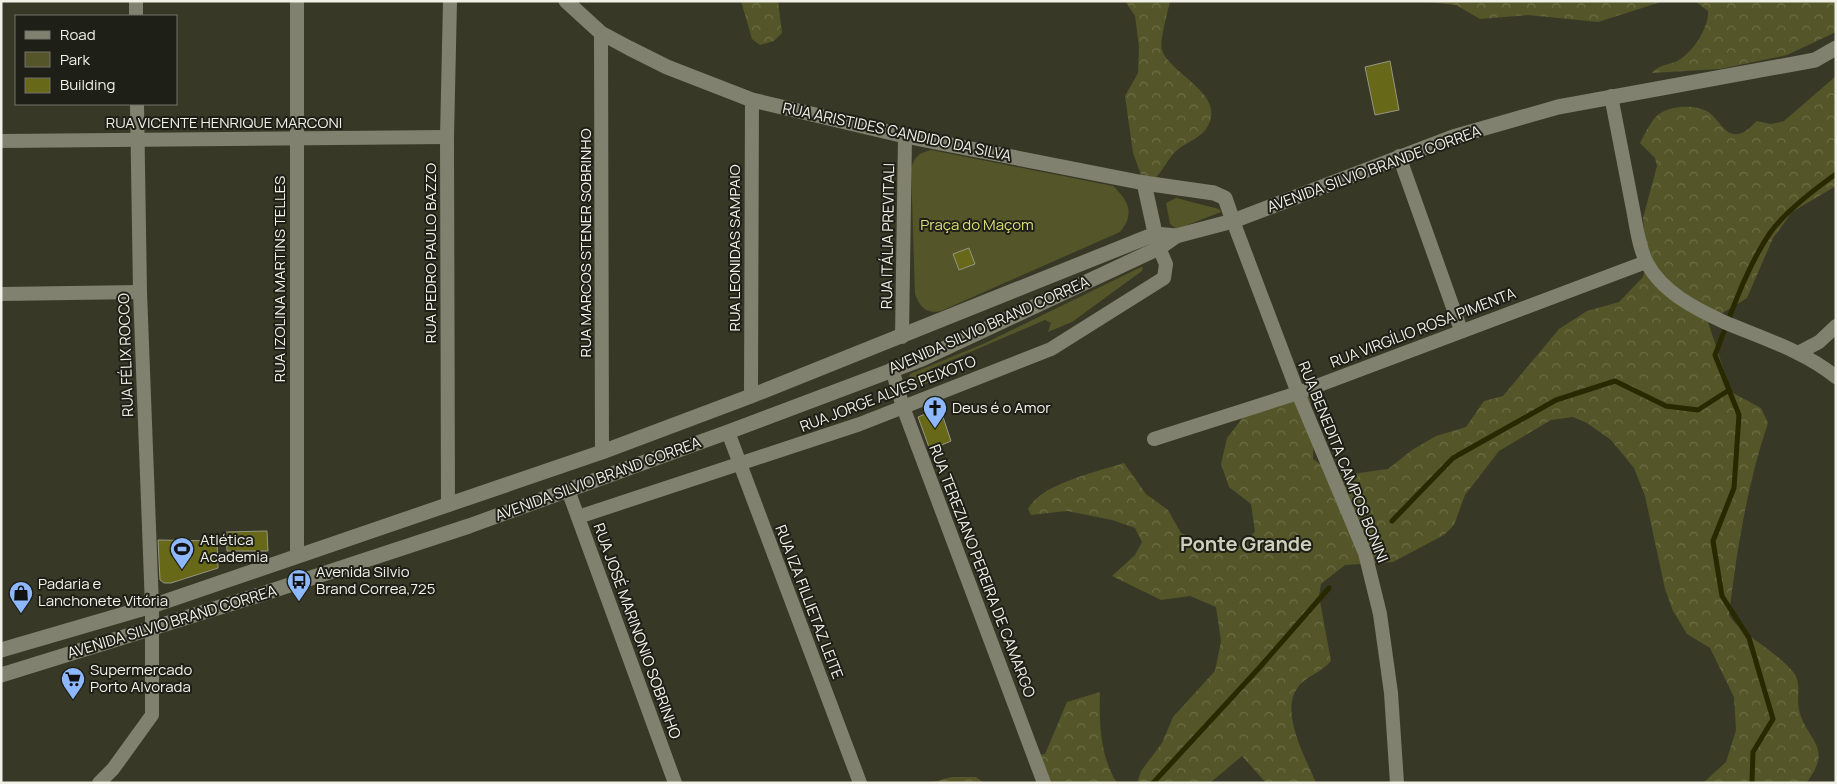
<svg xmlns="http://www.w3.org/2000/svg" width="1837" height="784" font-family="Manrope,sans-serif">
<defs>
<pattern id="forest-crowns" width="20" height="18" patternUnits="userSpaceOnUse" patternTransform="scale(1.25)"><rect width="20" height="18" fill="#545528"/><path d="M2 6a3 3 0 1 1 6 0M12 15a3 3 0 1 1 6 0" fill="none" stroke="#6d6e47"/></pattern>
</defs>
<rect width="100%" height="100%" fill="#383827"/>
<g fill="#545528">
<path d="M931,150L1113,186C1129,201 1135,214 1120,232L941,311C927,314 920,308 915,294L911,168C915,156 919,153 931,150Z"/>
<path d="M1176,198L1219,209L1221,212L1177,229L1170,224L1166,203Z"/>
<path d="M1141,267L1143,268L1142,271L1072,322L1048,332L1051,323L1045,320L931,369L930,382L916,388L910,387L907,381L910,374L983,344Z"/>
</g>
<g fill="url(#forest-crowns)">
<path d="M741,1H778L782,33L774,41L760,45L752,39Z"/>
<path d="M1125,1H1170C1168,12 1159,41 1162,50C1170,74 1226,94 1208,126C1201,139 1185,142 1175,152C1164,164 1160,178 1145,186L1133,153L1125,96L1138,73L1139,47L1135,16Z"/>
<path d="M1420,1H1664L1598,22L1528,15L1480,19L1456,5Z"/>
<path d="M1695,1H1836V32L1787,55L1720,69L1652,73C1659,64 1670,65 1679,60C1694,51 1709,27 1708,11Z"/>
<path d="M1836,76V186L1792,212L1773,238L1747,298L1708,322L1731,392L1761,408L1768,423C1747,485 1737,549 1729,615C1740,634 1777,651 1794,673C1802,684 1796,698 1799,710C1806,740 1835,747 1806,783H1703L1726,762L1736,730L1734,697L1710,648L1687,634L1673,611L1665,589L1645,496L1634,468L1611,440L1587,423L1573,417L1551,420L1499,451L1465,495L1454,525L1444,535L1393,562L1345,565L1321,584L1319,596L1331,661C1322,672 1305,677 1298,687C1279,712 1306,758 1316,783H1266L1242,756L1210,783H1137L1141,771L1162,743L1173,717L1215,671L1221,641L1216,607L1190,596L1161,600L1112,576L1135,555L1142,542L1135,528L1112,520L1067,511L1031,515L1028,509C1042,483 1097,472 1124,463L1146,494L1168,510L1181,533L1207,544L1233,551L1255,532L1251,504L1229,487L1221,464L1227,438L1244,416L1309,391L1314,432L1313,459L1336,476L1388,469L1412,450L1436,436L1466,427L1484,401L1503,396L1559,329L1587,311L1619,302L1643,277L1646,261L1643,218L1657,166L1655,158L1640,143C1645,134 1651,120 1659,114C1673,105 1699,104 1711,114C1719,121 1726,136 1738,134C1746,133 1751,126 1757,121L1771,124L1784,121Z"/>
<path d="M1100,692C1099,722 1100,757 1117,783H1043L1040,755L1045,754L1067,702Z"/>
<path d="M952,777H976L984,783H929Z"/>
</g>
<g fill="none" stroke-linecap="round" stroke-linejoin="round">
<g stroke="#292900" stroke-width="5">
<path d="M1392,521L1453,458L1556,400L1615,381L1666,406L1698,410L1729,390"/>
<path d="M1153,783L1260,667L1329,588"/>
<path d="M1752,783L1753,752L1773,719L1749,638L1722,596L1713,541L1734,488L1739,415L1715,355C1731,314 1745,270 1770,233C1785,212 1815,189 1836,174"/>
</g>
</g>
<g fill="#686819" stroke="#959683">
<path d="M1390,61L1399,110L1375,115L1365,67Z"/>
<path d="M969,248L975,264L959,270L953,254Z"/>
<path d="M940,408L951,441L930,450L918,417Z"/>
<path d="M267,531L268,551H227L226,532Z"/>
<path d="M158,540L217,541L218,568L171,583H164L160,580Z"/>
</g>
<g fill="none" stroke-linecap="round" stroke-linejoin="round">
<g stroke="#80816e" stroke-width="14">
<path d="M136,1V16"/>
<path d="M601,33L602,452"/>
<path d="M1611,96C1618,132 1625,168 1632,204C1636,223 1638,246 1647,263C1662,292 1696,309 1724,322C1762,338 1804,351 1836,377"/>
<path d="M1,141L447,137"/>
<path d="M1399,156L1461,330"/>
<path d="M1233,221L1298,393L1365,553L1380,614L1391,693L1397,783"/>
<path d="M1,294L140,292"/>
<path d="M902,337L905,136"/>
<path d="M1798,353L1819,342L1836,326"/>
<path d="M892,369L903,407L1044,783"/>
<path d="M751,396L752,100"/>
<path d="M728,432L860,783"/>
<path d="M1154,439L1298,393L1646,262"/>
<path d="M568,490L675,783"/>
<path d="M448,505L447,137L450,1"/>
<path d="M578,517L860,424L1051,349L1164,278L1166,264L1159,248"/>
<path d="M297,556V1"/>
<path d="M99,783L113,769L152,715V606L140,292L137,104"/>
</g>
<g stroke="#80816e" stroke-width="15">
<path d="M566,1L601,33L629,48L667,67L752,100L905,136L1144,183L1214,193L1225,198L1233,221"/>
<path d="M1144,183L1157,242"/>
<path d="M1,650L152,606L602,452L751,396L1155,234L1176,236L1233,221L1453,137L1558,107L1815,60L1836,48"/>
<path d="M1,675L256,596L469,526L728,432L922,359L1159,248L1176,236"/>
</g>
</g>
<defs>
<g id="church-pin" transform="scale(1.25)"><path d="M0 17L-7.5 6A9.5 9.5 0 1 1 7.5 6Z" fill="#8eb8fd" stroke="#1e1f17"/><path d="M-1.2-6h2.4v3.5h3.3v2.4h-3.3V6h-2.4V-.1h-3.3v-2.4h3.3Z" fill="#111"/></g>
<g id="stadium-pin" transform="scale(1.25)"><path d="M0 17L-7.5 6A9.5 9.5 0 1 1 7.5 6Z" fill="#8eb8fd" stroke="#1e1f17"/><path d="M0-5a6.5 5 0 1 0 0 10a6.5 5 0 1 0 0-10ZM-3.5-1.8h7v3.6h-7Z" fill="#111"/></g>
<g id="bus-pin" transform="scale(1.25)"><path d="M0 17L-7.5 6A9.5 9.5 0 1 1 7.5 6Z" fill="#8eb8fd" stroke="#1e1f17"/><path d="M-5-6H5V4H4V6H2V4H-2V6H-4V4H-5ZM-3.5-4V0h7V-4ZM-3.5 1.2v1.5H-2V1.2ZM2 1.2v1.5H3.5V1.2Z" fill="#111"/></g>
<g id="shop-pin" transform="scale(1.25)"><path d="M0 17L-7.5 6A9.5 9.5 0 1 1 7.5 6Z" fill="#8eb8fd" stroke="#1e1f17"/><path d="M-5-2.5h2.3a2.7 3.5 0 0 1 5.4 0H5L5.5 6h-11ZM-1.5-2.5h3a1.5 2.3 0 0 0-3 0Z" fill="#111"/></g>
<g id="supermarket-pin" transform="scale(1.25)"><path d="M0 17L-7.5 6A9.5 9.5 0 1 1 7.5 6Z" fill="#8eb8fd" stroke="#1e1f17"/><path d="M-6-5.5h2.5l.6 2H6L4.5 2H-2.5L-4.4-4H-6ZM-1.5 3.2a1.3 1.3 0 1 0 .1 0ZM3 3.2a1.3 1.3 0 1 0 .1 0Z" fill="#111"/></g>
</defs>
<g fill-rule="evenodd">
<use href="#church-pin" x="935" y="408"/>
<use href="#stadium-pin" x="182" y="549"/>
<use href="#bus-pin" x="299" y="581"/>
<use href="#shop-pin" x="21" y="593"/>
<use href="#supermarket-pin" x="73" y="679"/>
</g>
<g text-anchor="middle" stroke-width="4" stroke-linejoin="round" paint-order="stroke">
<g font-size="15" fill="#f1f1e7" stroke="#1e1f17">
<text x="224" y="128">RUA VICENTE HENRIQUE MARCONI</text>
<text transform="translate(897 132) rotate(12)" y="5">RUA ARISTIDES CANDIDO DA SILVA</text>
<text transform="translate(1374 169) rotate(-20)" y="5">AVENIDA SILVIO BRANDE CORREA</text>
<text transform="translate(888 236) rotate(-89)" y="5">RUA ITÁLIA PREVITALI</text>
<text transform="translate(586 243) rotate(-90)" y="5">RUA MARCOS STENER SOBRINHO</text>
<text transform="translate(735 248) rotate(-90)" y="5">RUA LEONIDAS SAMPAIO</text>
<text transform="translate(431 253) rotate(-90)" y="5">RUA PEDRO PAULO BAZZO</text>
<text transform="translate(280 279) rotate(-90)" y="5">RUA IZOLINA MARTINS TELLES</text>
<text transform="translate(989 325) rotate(-24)" y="5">AVENIDA SILVIO BRAND CORREA</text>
<text transform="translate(1423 328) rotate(-21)" y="5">RUA VIRGÍLIO ROSA PIMENTA</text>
<text transform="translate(126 355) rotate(-92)" y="5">RUA FÉLIX ROCCO</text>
<text transform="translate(888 394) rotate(-21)" y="5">RUA JORGE ALVES PEIXOTO</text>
<text transform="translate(1343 462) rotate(68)" y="5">RUA BENEDITA CAMPOS BONINI</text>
<text transform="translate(598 479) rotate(-20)" y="5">AVENIDA SILVIO BRAND CORREA</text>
<text transform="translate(982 571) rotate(69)" y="5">RUA TEREZIANO PEREIRA DE CAMARGO</text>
<text transform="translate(809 602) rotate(69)" y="5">RUA IZA FILLIETAZ LEITE</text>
<text transform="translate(172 622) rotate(-17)" y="5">AVENIDA SILVIO BRAND CORREA</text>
<text transform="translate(637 631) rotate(70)" y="5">RUA JOSÉ MARINONIO SOBRINHO</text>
</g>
<g font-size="15" fill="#dddf76" stroke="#1e1f17">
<text x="977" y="230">Praça do Maçom</text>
</g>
<g font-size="15" fill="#f1f1e7" stroke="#1e1f17" text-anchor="start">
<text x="952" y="413">Deus é o Amor</text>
<text x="200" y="545">Atlética<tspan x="200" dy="17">Academia</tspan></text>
<text x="316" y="577">Avenida Silvio<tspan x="316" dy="17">Brand Correa,725</tspan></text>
<text x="38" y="589">Padaria e<tspan x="38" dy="17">Lanchonete Vitória</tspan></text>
<text x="90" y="675">Supermercado<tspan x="90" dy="17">Porto Alvorada</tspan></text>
</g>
<g font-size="20" font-weight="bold" fill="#cfd0bc" stroke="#1e1f17">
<text x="1246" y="551">Ponte Grande</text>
</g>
</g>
<rect width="1837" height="784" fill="none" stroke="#f1f1e7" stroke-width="5"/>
<rect x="15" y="15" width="162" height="90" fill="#1e1f17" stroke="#72736a"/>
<rect x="25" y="31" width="25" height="8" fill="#80816e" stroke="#72736a"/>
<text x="60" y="40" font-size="15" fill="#f1f1e7">Road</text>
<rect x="25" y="52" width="25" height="15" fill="#545528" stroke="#72736a"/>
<text x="60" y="65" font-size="15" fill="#f1f1e7">Park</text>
<rect x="25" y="78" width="25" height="15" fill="#686819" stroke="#72736a"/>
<text x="60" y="90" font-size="15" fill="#f1f1e7">Building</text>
</svg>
